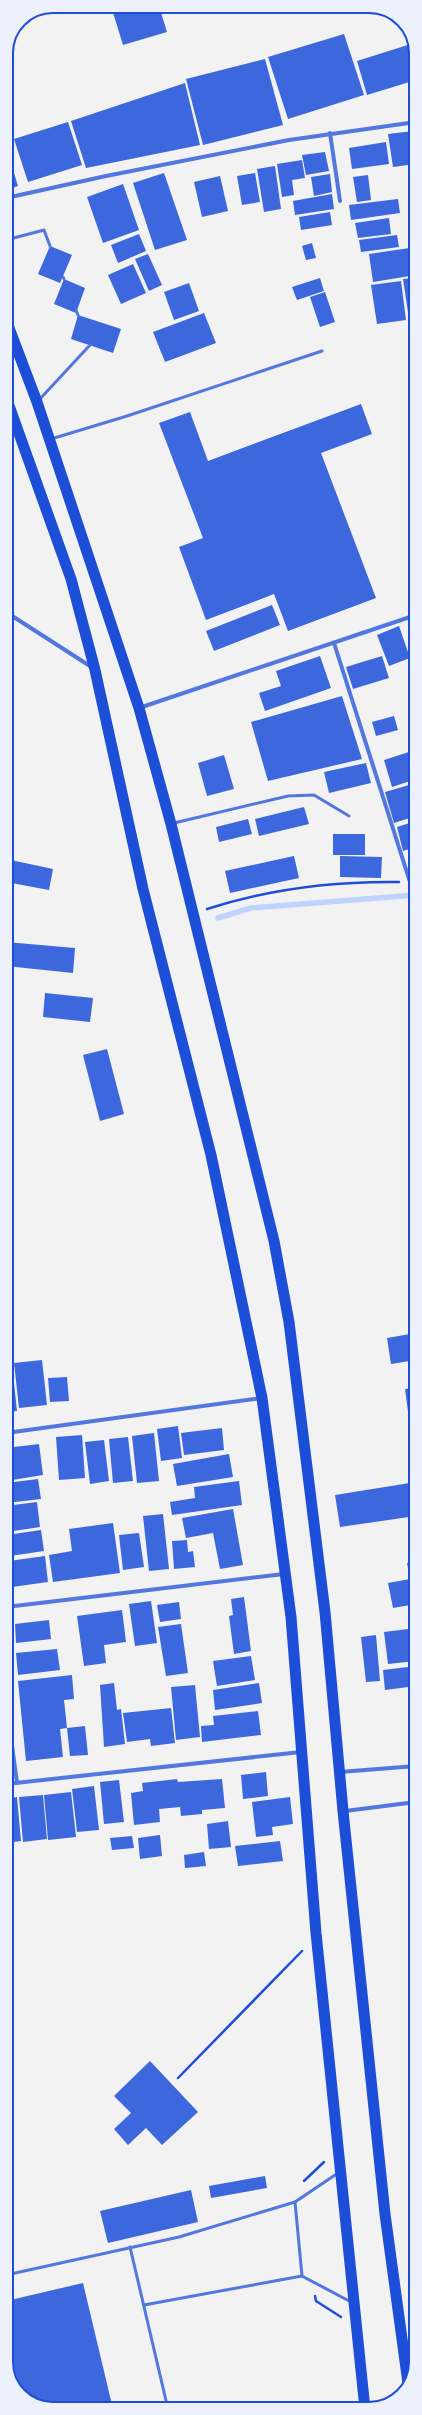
<svg xmlns="http://www.w3.org/2000/svg" width="422" height="2415" font-family="'DM Sans',sans-serif">
<rect width="100%" height="100%" fill="#f2f2f2"/>
<g fill="none" stroke-linecap="round" stroke-linejoin="round">
<path stroke="#bfd3fe" stroke-width="5.5" d="M218,918L251,908L416,895"/>
</g>
<g fill="#3d67dc">
<path d="M111,6H159L167,32L123,45Z"/>
<path d="M344,34L364,95L288,119L268,57Z"/>
<path d="M414,43L416,80L367,95L357,61Z"/>
<path d="M265,59L283,125L203,145L186,79Z"/>
<path d="M185,83L200,145L86,168L71,121Z"/>
<path d="M68,122L82,165L28,182L14,139Z"/>
<path d="M413,131L416,174L410,175L408,165L393,167L388,134Z"/>
<path d="M386,142L389,164L352,169L349,148Z"/>
<path d="M6,147L18,186L6,190Z"/>
<path d="M325,152L329,171L306,175L302,155Z"/>
<path d="M302,160L305,178L292,180L294,195L282,197L277,164Z"/>
<path d="M275,166L281,209L264,212L257,169Z"/>
<path d="M164,173L187,240L155,250L133,183Z"/>
<path d="M255,173L260,202L242,205L237,176Z"/>
<path d="M330,174L332,192L314,196L311,177Z"/>
<path d="M368,175L371,200L357,202L353,177Z"/>
<path d="M220,176L228,211L202,217L194,182Z"/>
<path d="M123,184L139,230L103,243L87,197Z"/>
<path d="M332,194L334,209L295,215L293,201Z"/>
<path d="M398,199L400,213L351,220L349,205Z"/>
<path d="M330,212L332,225L301,230L299,217Z"/>
<path d="M389,218L391,234L358,238L355,223Z"/>
<path d="M139,234L146,251L118,263L111,245Z"/>
<path d="M397,235L399,247L361,252L359,240Z"/>
<path d="M312,243L316,258L306,260L302,246Z"/>
<path d="M50,246L72,255L60,283L38,274Z"/>
<path d="M416,247V275L373,282L369,254Z"/>
<path d="M148,254L162,285L149,291L135,259Z"/>
<path d="M133,264L146,293L121,304L108,275Z"/>
<path d="M320,278L324,291L297,300L292,287Z"/>
<path d="M416,278V318L409,319L403,279Z"/>
<path d="M64,279L85,288L76,313L54,304Z"/>
<path d="M401,281L406,320L377,324L371,285Z"/>
<path d="M189,283L199,311L174,320L164,292Z"/>
<path d="M325,292L335,322L320,327L310,297Z"/>
<path d="M204,313L216,343L165,362L153,332Z"/>
<path d="M78,315L121,329L113,353L71,339Z"/>
<path d="M361,404L372,434L321,453L376,598L288,631L274,594L206,620L179,547L203,538L159,423L190,412L208,461Z"/>
<path d="M272,605L280,625L214,651L206,631Z"/>
<path d="M399,626L410,658L389,666L377,635Z"/>
<path d="M320,656L331,688L265,711L259,693L281,686L276,671Z"/>
<path d="M382,656L389,678L353,689L346,667Z"/>
<path d="M342,696L362,759L268,781L251,722Z"/>
<path d="M394,716L398,730L376,736L372,722Z"/>
<path d="M415,750L416,779L392,787L384,760Z"/>
<path d="M224,755L234,789L207,796L198,763Z"/>
<path d="M366,763L371,783L329,793L324,772Z"/>
<path d="M416,783V816L394,823L385,792Z"/>
<path d="M304,807L309,824L259,836L255,819Z"/>
<path d="M248,819L252,834L219,842L216,827Z"/>
<path d="M416,821V847L403,851L397,827Z"/>
<rect x="333" y="834" width="32" height="21"/>
<path d="M294,856L299,878L230,893L225,871Z"/>
<path d="M340,856L382,857L381,878L340,877Z"/>
<path d="M6,859L53,869L49,890L6,882Z"/>
<path d="M6,942L75,948L73,973L6,966Z"/>
<path d="M45,993L93,998L90,1022L43,1017Z"/>
<path d="M107,1049L124,1114L100,1121L83,1055Z"/>
<path d="M416,1333V1360L391,1364L387,1338Z"/>
<path d="M42,1360L47,1405L19,1408L14,1363Z"/>
<path d="M12,1364L17,1411L6,1412V1365Z"/>
<path d="M67,1377L69,1401L50,1402L48,1378Z"/>
<path d="M416,1388V1427H410L405,1389Z"/>
<path d="M178,1426L182,1458L161,1461L157,1429Z"/>
<path d="M222,1428L224,1450L184,1455L181,1433Z"/>
<path d="M154,1433L159,1481L137,1483L132,1436Z"/>
<path d="M82,1435L85,1478L59,1480L56,1437Z"/>
<path d="M128,1437L133,1481L113,1483L109,1439Z"/>
<path d="M104,1440L109,1481L90,1484L85,1442Z"/>
<path d="M39,1444L43,1475L6,1481V1448Z"/>
<path d="M229,1454L233,1477L177,1486L173,1464Z"/>
<path d="M38,1479L41,1499L6,1503V1483Z"/>
<path d="M239,1481L242,1505L172,1515L170,1502L195,1498L194,1487Z"/>
<path d="M416,1482V1516L340,1527L335,1495Z"/>
<path d="M37,1502L40,1527L7,1532L6,1506Z"/>
<path d="M233,1509L243,1565L220,1569L213,1533L186,1538L182,1518Z"/>
<path d="M163,1514L169,1569L149,1571L143,1516Z"/>
<path d="M113,1523L120,1573L53,1582L49,1555L72,1551L69,1529Z"/>
<path d="M41,1530L44,1551L10,1556L7,1535Z"/>
<path d="M139,1533L144,1567L123,1570L119,1535Z"/>
<path d="M187,1540L188,1552L193,1551L195,1567L174,1569L172,1541Z"/>
<path d="M45,1556L48,1582L12,1587L9,1561Z"/>
<path d="M416,1561V1604L393,1608L388,1583L410,1579L407,1563Z"/>
<path d="M244,1597L251,1651L234,1654L229,1616L233,1615L231,1599Z"/>
<path d="M151,1601L157,1643L135,1646L129,1604Z"/>
<path d="M179,1602L181,1619L160,1622L157,1605Z"/>
<path d="M122,1610L126,1642L104,1645L106,1663L84,1666L77,1616Z"/>
<path d="M49,1620L51,1639L16,1643L15,1624Z"/>
<path d="M181,1624L188,1673L166,1676L158,1627Z"/>
<path d="M416,1628V1661L388,1664L384,1632Z"/>
<path d="M376,1635L380,1681L366,1682L361,1637Z"/>
<path d="M57,1649L60,1670L18,1675L16,1653Z"/>
<path d="M251,1656L255,1680L217,1686L213,1661Z"/>
<path d="M416,1666V1686L385,1690L383,1670Z"/>
<path d="M72,1675L74,1699L64,1700L67,1728L60,1729L63,1757L26,1761L18,1681Z"/>
<path d="M114,1683L117,1710L121,1709L125,1744L104,1747L100,1685Z"/>
<path d="M259,1683L262,1703L215,1710L213,1690Z"/>
<path d="M195,1685L200,1737L176,1740L171,1687Z"/>
<path d="M171,1708L175,1743L151,1746L150,1739L127,1742L123,1713Z"/>
<path d="M258,1711L261,1735L202,1742L201,1726L214,1725L213,1716Z"/>
<path d="M85,1726L88,1755L70,1756L67,1728Z"/>
<path d="M266,1772L268,1796L243,1799L241,1775Z"/>
<path d="M177,1779L178,1782L222,1779L225,1808L202,1810V1814L181,1816L180,1807L159,1809L160,1822L134,1825L131,1793L143,1791L142,1783Z"/>
<path d="M119,1780L124,1822L104,1824L100,1782Z"/>
<path d="M94,1786L99,1830L77,1832L72,1789Z"/>
<path d="M71,1792L76,1837L48,1840L44,1795Z"/>
<path d="M43,1795L47,1839L23,1842L19,1797Z"/>
<path d="M17,1797L21,1841L6,1843V1799Z"/>
<path d="M290,1797L293,1824L272,1827L273,1835L256,1837L252,1802Z"/>
<path d="M228,1821L231,1847L209,1849L207,1824Z"/>
<path d="M160,1835L162,1856L140,1859L138,1838Z"/>
<path d="M132,1836L134,1848L112,1850L110,1838Z"/>
<path d="M280,1841L283,1861L238,1866L235,1846Z"/>
<path d="M204,1852L206,1866L185,1868L184,1855Z"/>
<path d="M150,2061L198,2112L162,2145L146,2128L128,2145L114,2129L131,2113L114,2096Z"/>
<path d="M265,2176L267,2188L211,2198L209,2186Z"/>
<path d="M191,2190L198,2222L108,2243L100,2211Z"/>
<path d="M83,2283L113,2409H47L20,2396L6,2369V2301Z"/>
</g>
<g fill="none" stroke-linecap="round" stroke-linejoin="round">
<g stroke="#1d4ed8" stroke-width="2.5">
<path d="M207,909C269,889 333,881 399,882"/>
<path d="M178,2078L302,1951"/>
<path d="M304,2181L324,2162"/>
<path d="M315,2296L316,2301L341,2317"/>
</g>
<g stroke="#5277de" stroke-width="3">
<path d="M21,19L51,11L56,6"/>
<path d="M6,240L44,230L50,246"/>
<path d="M63,277L64,279"/>
<path d="M76,310L78,315"/>
<path d="M39,400L90,345"/>
<path d="M51,439L127,416L322,351"/>
<path d="M174,823L288,796L314,795L349,816"/>
<path d="M338,2173L295,2202L302,2276L351,2302"/>
<path d="M130,2247L168,2409"/>
<path d="M6,2275L179,2237L295,2202"/>
<path d="M144,2305L302,2276"/>
</g>
<g stroke="#5277de" stroke-width="4">
<path d="M330,133L340,201"/>
<path d="M6,198L106,176L289,140L416,122"/>
<path d="M6,612L93,668"/>
<path d="M334,643L410,882"/>
<path d="M139,708L416,615"/>
<path d="M6,1433L262,1398"/>
<path d="M6,1607L284,1574"/>
<path d="M6,1700L17,1783"/>
<path d="M340,1772L416,1766"/>
<path d="M6,1784L301,1752"/>
<path d="M345,1811L416,1802"/>
</g>
<g stroke="#1d4ed8" stroke-width="11">
<path d="M6,320L37,402L139,708L171,824L274,1241L289,1322L325,1612L343,1811L385,2214L408,2383"/>
<path d="M6,397L71,579L95,670L143,889L211,1155L262,1398L291,1617L316,1933L365,2409"/>
</g>
</g>
<path d="M0 0H422V2415H0ZM53 13H369A40 40 0 0 1 409 53V2362A40 40 0 0 1 369 2402H53A40 40 0 0 1 13 2362V53A40 40 0 0 1 53 13Z" fill="#edf1fc" fill-rule="evenodd"/>
<path fill="none" stroke="#1d4ed8" stroke-width="2" d="M53 13H369A40 40 0 0 1 409 53V2362A40 40 0 0 1 369 2402H53A40 40 0 0 1 13 2362V53A40 40 0 0 1 53 13Z"/>
</svg>
